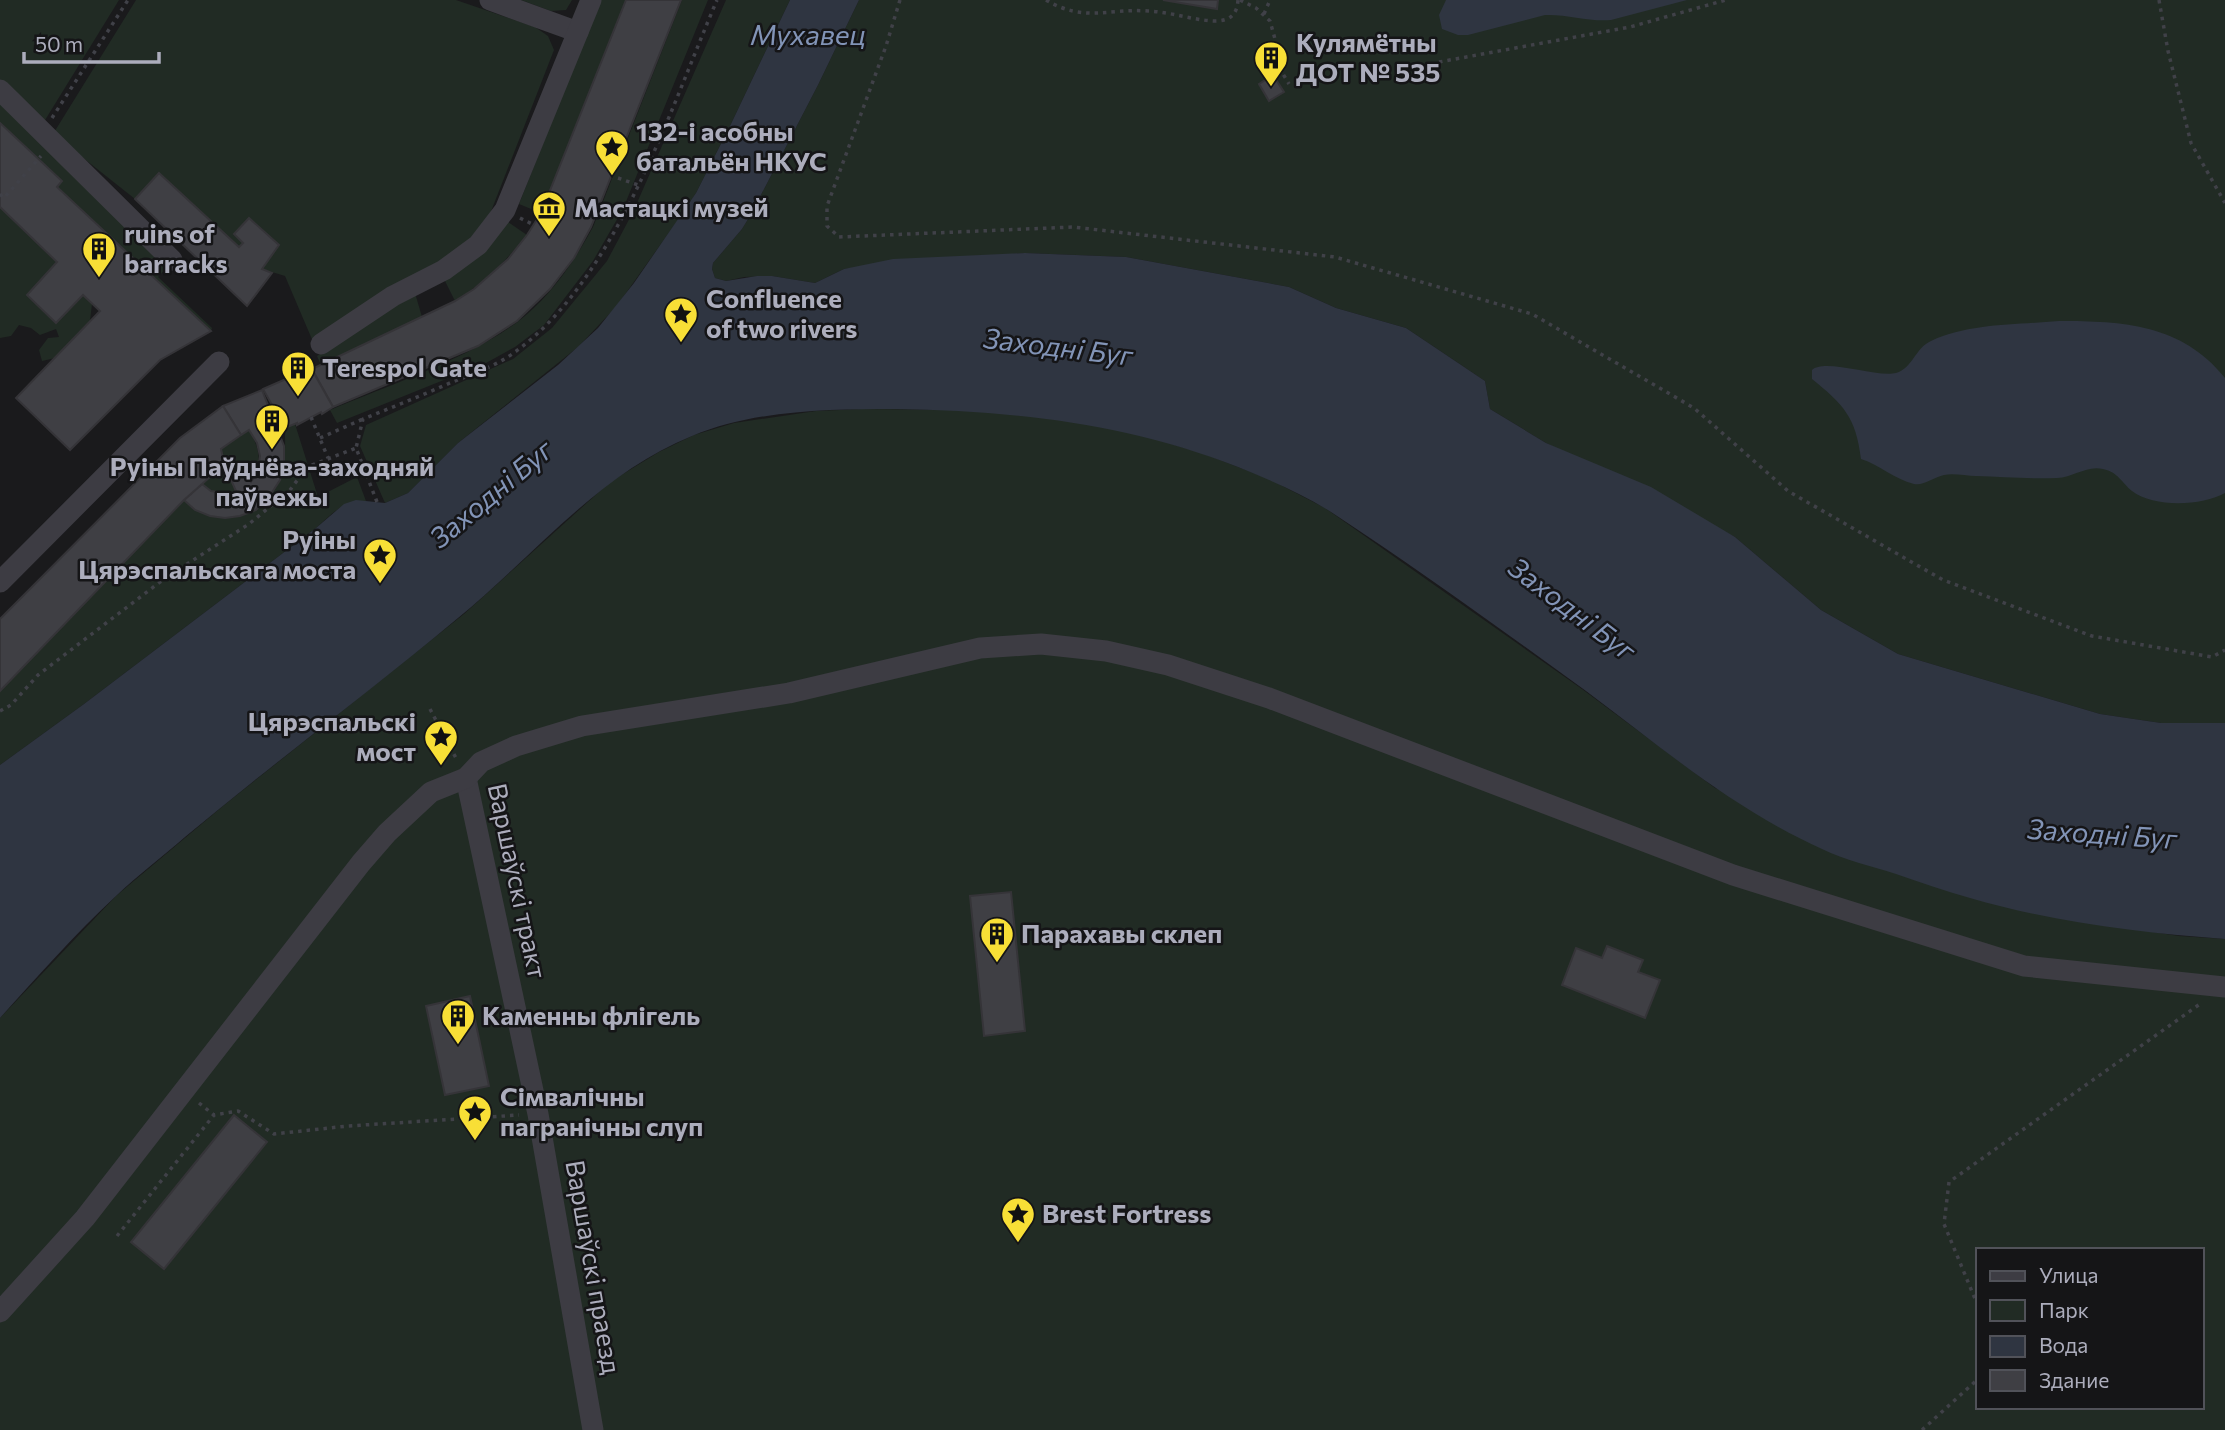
<svg xmlns="http://www.w3.org/2000/svg" width="2225" height="1430" font-family="Commissioner,sans-serif">
<rect width="100%" height="100%" fill="#1a1a1c"/>
<g fill="#212b24" fill-rule="evenodd">
<path d="M0,0H119L42,125L0,86Z"/>
<path d="M136,0H456L535,27L548,36L554,50L490,214L465,245L314,344L285,276L262,269L279,245L249,218L234,234L243,243L239,247L159,173L135,199L53,134Z"/>
<path d="M521,0H572L566,10L551,11Z"/>
<path d="M600,0H626L541,213L519,204Z"/>
<path d="M682,0H708L623,209L593,261L544,325L515,347L486,363L337,423L330,410C389,385 465,360 516,323C549,299 574,262 593,227Z"/>
<path d="M726,0H790L730,126L696,193L683,213L616,307L578,347L458,443L408,493L385,503L360,446L366,425L513,359L552,328L607,261L633,212Z"/>
<path d="M859,0H2225V723H2161L2100,714L1898,654L1821,610L1735,537L1546,443L1490,409L1485,381L1406,328L1336,308L1289,287L1126,257L1025,253L844,269L815,283L772,276L744,277L726,281L715,278L712,269L713,263L742,229L750,216L818,85Z"/>
<path d="M0,104L167,267L158,277L212,328L211,331L57,187L61,181L0,123Z"/>
<path d="M0,207L57,262L28,296L56,323L83,295L92,304L90,321L55,358L42,361L39,350L48,338L59,337L56,329L40,335L31,328L19,325L11,336L0,338Z"/>
<path d="M508,222L527,235C506,261 484,283 455,301L443,277Z"/>
<path d="M415,293L422,317L321,365L317,356Z"/>
<path d="M862,409L969,410L1024,415L1091,424L1145,436L1202,453L1269,479L1325,508L1582,689L1715,788L2056,917L2179,936L2225,939V1430H0V1018L116,896L223,806L464,614L610,482L659,452L694,435L734,423L816,411ZM1978,1250H2202V1407H1978Z"/>
<path d="M295,424L318,497L357,477L366,501C343,500 332,514 316,528L84,704L0,765V691L184,500C217,531 265,520 281,477C286,461 285,445 285,428Z"/>
<path d="M249,430C260,449 263,463 251,482L245,473L231,480L236,491C223,497 212,492 202,484C214,474 227,466 221,449Z"/>
</g>
<g fill="#2f3541">
<path d="M790,0H859L818,85L750,216L742,229L713,263L712,269L715,278L726,281L757,276H772L815,283L844,269L893,259L1025,253L1126,257L1289,287L1336,308L1406,328L1485,381L1490,409L1546,443L1651,487L1735,537L1821,610L1898,654L2100,714L2161,723H2225V939C2140,933 2052,922 1970,898C1945,891 1920,882 1896,874C1871,866 1845,860 1822,849C1735,810 1662,748 1586,691C1502,630 1418,569 1331,512C1303,494 1270,480 1238,467C1126,423 1016,411 896,409C829,409 754,410 692,436C598,474 534,556 458,618C368,693 275,762 185,837C162,857 138,875 116,896C75,934 37,977 0,1018V765L84,704L316,528L344,504L356,500L385,503L408,493L458,443L558,365L598,328L634,283L696,193L730,126Z"/>
<path d="M1446,0H1687L1611,20C1589,22 1567,14 1545,15L1468,35H1458L1442,29L1439,15Z"/>
<path d="M2059,321C2123,321 2182,324 2225,378V493C2202,506 2154,508 2132,491C2122,483 2118,472 2103,469C2087,465 2074,477 2057,478C2030,479 2003,477 1976,476C1966,476 1954,473 1944,475C1934,477 1924,486 1914,484C1894,479 1880,465 1861,459C1856,417 1843,404 1812,379V370C1825,358 1877,378 1896,373C1913,368 1915,348 1931,341C1970,323 2017,325 2059,321Z"/>
</g>
<g fill="#3f3f44" stroke="#353438" stroke-width="2">
<path d="M626,0H681L591,227L574,258L550,289L517,321L478,346L333,407L312,369L455,301L474,289L508,259L527,235L541,213Z"/>
<path d="M1163,0H1218L1217,9Z"/>
<path d="M1273,75L1284,92L1269,101L1259,84Z"/>
<path d="M0,123L62,181L57,187L211,331L160,360L70,450L16,398L100,311L83,295L56,323L27,295L57,262L0,207Z"/>
<path d="M159,173L239,247L243,243L234,234L249,218L279,245L262,269L272,273L247,306L135,199Z"/>
<path d="M311,368L333,407L322,414L321,412L297,425V423L285,428L263,389Z"/>
<path d="M262,390L284,446V464L280,480L269,497L256,510L240,516L225,518L210,516L195,510L184,500L202,484L211,491L230,494L236,491L231,480L245,473L251,482L258,471L260,456L257,443L249,430L241,435L223,406Z"/>
<path d="M223,406L241,435L221,449L223,458L219,469L184,500L0,691V619L180,438Z"/>
<path d="M1011,892L1025,1031L984,1036L970,896Z"/>
<path d="M1607,946L1643,960L1638,972L1660,980L1645,1018L1562,985L1576,948L1602,958Z"/>
<path d="M470,996L489,1086L445,1095L426,1006Z"/>
<path d="M234,1115L267,1142L164,1269L131,1242Z"/>
</g>
<g fill="none" stroke-linecap="round" stroke-linejoin="round">
<g stroke="#404148" stroke-width="3.5" stroke-dasharray="3.5 5" stroke-linecap="butt">
<path d="M900,0L886,46L827,206V226L839,237L1073,227L1335,257L1532,314L1694,408L1788,491L1943,580L2092,636L2212,657L2225,650"/>
<path d="M1046,0C1085,23 1108,8 1148,11C1171,12 1192,20 1214,21C1229,21 1237,16 1238,0"/>
<path d="M1240,0L1256,8L1270,21L1275,39L1277,64L1289,84"/>
<path d="M2159,0L2168,51L2191,143L2225,203"/>
<path d="M1264,14L1270,0"/>
<path d="M1439,62L1630,27L1726,0"/>
<path d="M52,118L128,0"/>
<path d="M618,178L638,185"/>
<path d="M0,194L4,198L41,156"/>
<path d="M520,218L534,225"/>
<path d="M289,378L293,374"/>
<path d="M311,417L328,458"/>
<path d="M320,438L363,419"/>
<path d="M377,502L356,448L363,419C393,407 423,395 452,382C473,374 496,366 515,352C616,279 669,112 717,0"/>
<path d="M430,709L457,760"/>
<path d="M0,711L11,705L38,675L164,579L249,524L290,490L307,467L356,448"/>
<path d="M199,1103L214,1115L238,1111L274,1134L348,1126L519,1115"/>
<path d="M117,1236L214,1115"/>
<path d="M1978,1306L1944,1224L1949,1182L2200,1004"/>
<path d="M1922,1430L1978,1379"/>
</g>
<g stroke="#3d3c43" stroke-width="21">
<path d="M490,0L578,32"/>
<path d="M0,90L172,260"/>
<path d="M321,344L393,296L444,270L478,245L505,210L591,0"/>
<path d="M0,582L219,362"/>
<path d="M466,778L538,1114L593,1430"/>
<path d="M0,1312L85,1218L361,863L387,833L431,792L466,778L481,762L516,746L582,726L789,693L980,648L1041,644L1106,651L1168,665L1269,698L1733,875L2024,966L2225,987"/>
</g>
</g>
<defs>
<g id="building-pin" transform="scale(1.75)"><path d="M0 17L-7.5 6A9.5 9.5 0 1 1 7.5 6Z" fill="#f8df36" stroke="#151517"/><path d="M-4-6H4V6H1V3H-1V6H-4ZM-2.5-4.3h1.7v1.8h-1.7ZM.8-4.3h1.7v1.8H.8ZM-2.5-1h1.7V.8h-1.7ZM.8-1h1.7V.8H.8Z" fill="#111"/></g>
<g id="sight-pin" transform="scale(1.75)"><path d="M0 17L-7.5 6A9.5 9.5 0 1 1 7.5 6Z" fill="#f8df36" stroke="#151517"/><path d="M0-6L1.8-2.2L6-1.7L2.9 1.2L3.7 5.4L0 3.3L-3.7 5.4L-2.9 1.2L-6-1.7L-1.8-2.2Z" fill="#111"/></g>
<g id="museum-pin" transform="scale(1.75)"><path d="M0 17L-7.5 6A9.5 9.5 0 1 1 7.5 6Z" fill="#f8df36" stroke="#151517"/><path d="M0-6L6-3V-2H-6V-3ZM-5-1h2V3h-2ZM-1-1h2V3h-2ZM3-1h2V3H3ZM-6 4H6V6H-6Z" fill="#111"/></g>
</defs>
<g fill-rule="evenodd">
<use href="#building-pin" x="1271" y="58"/>
<use href="#sight-pin" x="612" y="147"/>
<use href="#museum-pin" x="549" y="208"/>
<use href="#building-pin" x="99" y="249"/>
<use href="#sight-pin" x="681" y="314"/>
<use href="#building-pin" x="298" y="368"/>
<use href="#building-pin" x="272" y="421"/>
<use href="#sight-pin" x="380" y="555"/>
<use href="#sight-pin" x="441" y="737"/>
<use href="#building-pin" x="997" y="934"/>
<use href="#building-pin" x="458" y="1016"/>
<use href="#sight-pin" x="475" y="1112"/>
<use href="#sight-pin" x="1018" y="1214"/>
</g>
<g text-anchor="middle" stroke-width="5" stroke-linejoin="round" paint-order="stroke">
<g font-size="26" font-weight="bold" fill="#acadbc" stroke="#151517" text-anchor="start">
<text x="1296" y="52">Кулямётны<tspan x="1296" dy="30">ДОТ № 535</tspan></text>
<text x="636" y="141">132-і асобны<tspan x="636" dy="30">батальён НКУС</tspan></text>
<text x="574" y="217">Мастацкі музей</text>
<text x="124" y="243">ruins of<tspan x="124" dy="30">barracks</tspan></text>
<text x="706" y="308">Confluence<tspan x="706" dy="30">of two rivers</tspan></text>
<text x="322" y="377">Terespol Gate</text>
<text x="272" y="476" text-anchor="middle">Руіны Паўднёва-заходняй<tspan x="272" dy="30">паўвежы</tspan></text>
<text x="356" y="549" text-anchor="end">Руіны<tspan x="356" dy="30">Цярэспальскага моста</tspan></text>
<text x="416" y="731" text-anchor="end">Цярэспальскі<tspan x="416" dy="30">мост</tspan></text>
<text x="1021" y="943">Парахавы склеп</text>
<text x="482" y="1025">Каменны флігель</text>
<text x="500" y="1106">Сімвалічны<tspan x="500" dy="30">пагранічны слуп</tspan></text>
<text x="1042" y="1223">Brest Fortress</text>
</g>
<g font-size="26" fill="#acadbc" stroke="#151517">
<text transform="translate(517 881) rotate(78)" y="9">Варшаўскі тракт</text>
<text transform="translate(593 1267) rotate(80)" y="9">Варшаўскі праезд</text>
</g>
<g font-size="28" font-style="italic" fill="#8294b7" stroke="#151517">
<text x="808" y="45">Мухавец</text>
<text transform="translate(1058 347) rotate(7)" y="10">Заходні Буг</text>
<text transform="translate(491 494) rotate(-40)" y="10">Заходні Буг</text>
<text transform="translate(1572 609) rotate(37)" y="10">Заходні Буг</text>
<text transform="translate(2102 834) rotate(4)" y="10">Заходні Буг</text>
</g>
</g>
<rect x="1976" y="1248" width="228" height="161" fill="#151517" stroke="#515259" stroke-width="2"/>
<rect x="1990" y="1271" width="35" height="10" fill="#3d3c43" stroke="#515259" stroke-width="2"/>
<text x="2039" y="1283" font-size="21" fill="#acadbc">Улица</text>
<rect x="1990" y="1300" width="35" height="21" fill="#212b24" stroke="#515259" stroke-width="2"/>
<text x="2039" y="1318" font-size="21" fill="#acadbc">Парк</text>
<rect x="1990" y="1336" width="35" height="21" fill="#2f3541" stroke="#515259" stroke-width="2"/>
<text x="2039" y="1353" font-size="21" fill="#acadbc">Вода</text>
<rect x="1990" y="1370" width="35" height="21" fill="#3f3f44" stroke="#515259" stroke-width="2"/>
<text x="2039" y="1388" font-size="21" fill="#acadbc">Здание</text>
<path d="M24 52v10h135v-10" fill="none" stroke="#acadbc" stroke-width="3.5"/>
<text x="35" y="52" font-size="21" fill="#acadbc" stroke="#151517" stroke-width="5" paint-order="stroke">50 m</text>
</svg>
